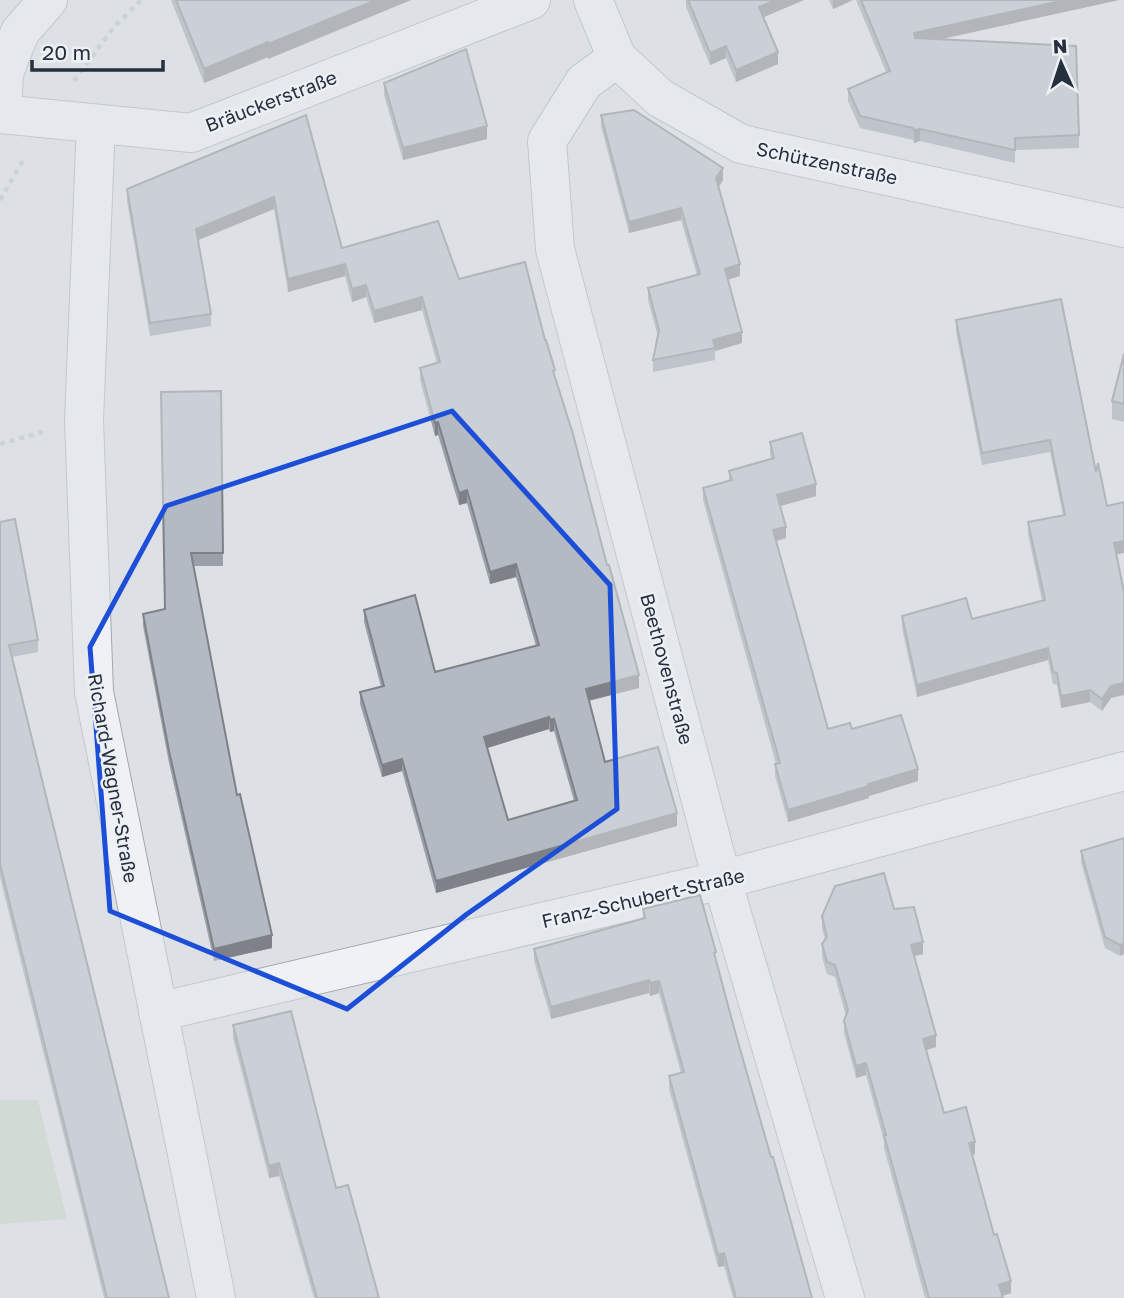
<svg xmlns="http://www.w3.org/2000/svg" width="1124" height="1298" font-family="'Golos Text',sans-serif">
<rect width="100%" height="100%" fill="#dde1e6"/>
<path fill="#c3d0be" d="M0,1100H38L67,1219L0,1224Z"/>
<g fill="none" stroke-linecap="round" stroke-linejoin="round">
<g stroke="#a2a8b0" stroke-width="40">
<g id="minor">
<path d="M593,0L617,58L660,98L741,144L1124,228"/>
<path d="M617,58L584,82L547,141L555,249L722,880L845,1298"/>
<path d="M2,113L4,73L20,32L48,0"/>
<path d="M0,114L191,133L531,0"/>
<path d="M96,124L84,420L94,692L216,1298"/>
<path d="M158,1012L722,880L1124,771"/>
</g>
</g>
<g stroke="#bbbfc5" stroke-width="4.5" stroke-dasharray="5 5" stroke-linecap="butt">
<path d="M74,81L114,27L141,0"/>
<path d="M0,200L24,159"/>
<path d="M0,444L43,432"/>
</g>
<use href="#minor" stroke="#eff1f5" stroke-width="38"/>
</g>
<g fill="#9ba0a8" fill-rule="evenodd">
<path d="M171,0H411L268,59V57L204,83Z"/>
<path d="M686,0H804L764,17L778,64L736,82L726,58L710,65L686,7Z"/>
<path d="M829,0H853L833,9Z"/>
<path d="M856,0H1119L941,39L1079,135V148L1015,150V163L920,141L914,143L913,140L860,128L848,101V89L886,72Z"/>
<path d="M384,83L487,139L403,160L384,95Z"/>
<path d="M306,115L342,248L459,279L545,340L639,688L589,701L605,762L677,826L436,893L402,771L382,777L360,704V692L381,687L364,622V610L435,672L536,646L516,577L490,584L467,503L459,505L438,435L435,436L420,380V368L437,363L422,310L374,323L366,297L352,302L345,276L288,292L274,209L198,240L211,314V326L150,336L127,201V189ZM549,729L550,732L554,731L574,801L508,820L487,748Z"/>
<path d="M601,115L723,180L719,187L740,276L728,280L742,343L715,351V360L653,372V360L658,337L648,300V288L697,275L681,220L629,233L601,126Z"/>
<path d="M956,320L1096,472L1116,554L1111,698L1102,711L1090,702L1061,708L1057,685L1053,684L1048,660L917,697L902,628V616L972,619L1042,601L1028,534V522L1063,515L1050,452L982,465L956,332Z"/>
<path d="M1124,354V422L1112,419V401Z"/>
<path d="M221,391L223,566H194L237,795L272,948L214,961L169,763L143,626V614L165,609Z"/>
<path d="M770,442L816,496L780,506L786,538L776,541L828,729H852L918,781L869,796V798L788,822L775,776V764H776L703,500V488L729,480V471L771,459L770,453Z"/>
<path d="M0,522L38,640V652L12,657L169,1298H104L0,877Z"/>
<path d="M1124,838V954L1120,956L1105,948L1081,862V851Z"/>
<path d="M643,909L716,961L771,1157L812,1298H733L724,1266L718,1267L669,1089V1076L681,1073L659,993L650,996L649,993L551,1019L534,961V949L643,919Z"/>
<path d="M894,909L923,954L914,956L936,1047L926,1050L944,1113L975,1154L972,1155L1011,1293L1002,1296L1003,1298H925L884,1148V1141L866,1075L856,1078L844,1033V1021L846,1016L835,977L827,974L822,957V944L825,940L822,928V916Z"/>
<path d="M233,1025L336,1188L379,1298H314L279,1176L269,1178L233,1038Z"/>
</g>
<g fill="#7e8288">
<path d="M376,0H411L268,59V44Z"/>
<path d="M776,0H804L759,19V7Z"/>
<path d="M833,0H853L833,9Z"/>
<path d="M1065,0H1119L914,45V33Z"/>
<path d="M268,42V57L204,83V69Z"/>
<path d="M726,46V58L710,65V53Z"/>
<path d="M778,52V64L736,82V70Z"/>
<path d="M487,126V139L403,160V148Z"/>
<path d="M920,129V141L914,143V130Z"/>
<path d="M723,168V180L716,190V178Z"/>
<path d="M274,197V209L196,241V229Z"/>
<path d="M681,208V220L629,233V222Z"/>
<path d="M345,264V276L288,292V279Z"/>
<path d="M740,264V276L725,280V269Z"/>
<path d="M366,285V297L352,302V289Z"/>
<path d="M422,297V310L374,323V311Z"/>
<path d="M742,332V343L715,351L713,340Z"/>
<path d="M438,422V435L435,436V423Z"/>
<path d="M816,484V496L777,507V495Z"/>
<path d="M467,490V503L459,505V493Z"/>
<path d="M786,527V538L773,542V530Z"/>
<path d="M1124,541V553L1114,555V543Z"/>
<path d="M516,564V577L490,584V572Z"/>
<path d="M1048,648V660L917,697V685Z"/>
<path d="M639,675V688L586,701V689Z"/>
<path d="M1124,683V695L1111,698L1102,711V699L1111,686Z"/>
<path d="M1090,690V702L1061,708V696Z"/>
<path d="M549,717V729L484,749V737Z"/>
<path d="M554,719V731L550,732V720Z"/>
<path d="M402,759V771L382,777V765Z"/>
<path d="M918,769V781L869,796V798L788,822V810Z"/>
<path d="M677,813V826L436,893V881Z"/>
<path d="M272,935V948L214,961V949Z"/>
<path d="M923,942V954L911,957V945Z"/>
<path d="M1124,944V954L1120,956V945Z"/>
<path d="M649,980V993L551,1019V1007Z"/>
<path d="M659,981V993L650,996V983Z"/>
<path d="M936,1035V1047L923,1051V1039Z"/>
<path d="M866,1063V1075L856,1078V1066Z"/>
<path d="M975,1142V1154L969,1156V1143Z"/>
<path d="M279,1163V1176L269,1178V1166Z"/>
<path d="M724,1253V1266L718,1267V1255Z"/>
<path d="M1011,1281V1293L999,1297V1285Z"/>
</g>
<g fill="#b4bac3" stroke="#7e8288" stroke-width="2" fill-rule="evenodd">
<path d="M176,0H376L268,44V42L204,69Z"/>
<path d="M688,0H776L759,7L778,52L736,70L726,46L710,53Z"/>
<path d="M861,0H1065L914,33L915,38L1076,46L1079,135L1015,138V150L920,129L914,130L913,128L860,116L848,89L890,71Z"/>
<path d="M466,49L487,126L403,148L384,83Z"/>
<path d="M634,110L723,168L716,178L740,264L725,269L742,332L713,340L715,348L653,360L659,330L648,288L700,274L681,208L629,222L601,115Z"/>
<path d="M306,115L342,248L438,221L459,279L525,262L545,340H546L555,370L553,371L573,434L607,565H609L639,675L586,689L605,762L658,747L677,813L436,881L402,759L382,765L360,692L384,686L364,610L415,595L435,672L539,645L516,564L490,572L467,490L459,493L438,422L435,423L420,368L440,362L422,297L374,311L366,285L352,289L345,264L288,279L274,197L196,229L211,314L150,323L127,189ZM549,717L550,720L554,719L577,800L508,820L484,737Z"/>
<path d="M1061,299L1096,472L1098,463L1107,506L1124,502V541L1114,543L1124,592V683L1111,686L1102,699L1090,690L1061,696L1057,673L1053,672L1048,648L917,685L902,616L966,598L972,619L1045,600L1028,522L1065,515L1050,440L982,453L956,320Z"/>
<path d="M1124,354V404L1112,401Z"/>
<path d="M221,391L223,553H191L237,795L240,794L272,935L214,949L169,751L143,614L165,609L161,392Z"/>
<path d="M802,433L816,484L777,495L786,527L773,530L828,729L850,723L852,729L901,715L918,769L868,784L869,786L788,810L775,764L780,763L703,488L732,480L729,471L774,458L770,442Z"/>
<path d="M15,519L38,640L9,645L169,1298H107L0,864V522Z"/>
<path d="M1124,838V944L1120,945L1105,937L1081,851Z"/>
<path d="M884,873L894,909L914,907L923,942L911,945L936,1035L923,1039L944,1113L966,1107L975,1142L969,1143L994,1235L997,1234L1011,1281L999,1285L1003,1298H929L884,1135H886L866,1063L856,1066L844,1021L848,1010L835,965L827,962L822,944L827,937L822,916L835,886Z"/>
<path d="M700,895L716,952L714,953L736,1035L771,1157H773L812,1298H736L724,1253L718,1255L669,1076L684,1072L659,981L650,983L649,980L551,1007L534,949L645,918L643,909Z"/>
<path d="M291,1011L336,1188L348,1185L379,1298H317L279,1163L269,1166L233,1025Z"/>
</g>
<path d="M0 0H1124V1298H0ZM452,411L610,585L617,809L467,914L347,1009L110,911L90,647L166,506Z" fill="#dde1e6" fill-opacity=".55" fill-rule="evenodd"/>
<path fill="none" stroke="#1d4ed8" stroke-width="5" stroke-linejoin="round" d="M452,411L610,585L617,809L467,914L347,1009L110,911L90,647L166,506Z"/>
<g text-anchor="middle" stroke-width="5" stroke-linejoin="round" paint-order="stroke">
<g font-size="19" fill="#262f3d" stroke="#ecf0f4">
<text transform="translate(271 101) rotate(-21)" y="7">Bräuckerstraße</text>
<text transform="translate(827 163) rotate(12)" y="7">Schützenstraße</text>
<text transform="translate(667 669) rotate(75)" y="7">Beethovenstraße</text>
<text transform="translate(113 778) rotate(80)" y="7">Richard-Wagner-Straße</text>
<text transform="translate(643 898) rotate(-13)" y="7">Franz-Schubert-Straße</text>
</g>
</g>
<g transform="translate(1061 63) rotate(357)" stroke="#ecf0f4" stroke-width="5" paint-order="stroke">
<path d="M0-5L12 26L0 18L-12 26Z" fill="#262f3d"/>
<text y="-10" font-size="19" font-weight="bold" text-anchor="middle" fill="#262f3d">N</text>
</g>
<path d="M32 60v10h131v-10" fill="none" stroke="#262f3d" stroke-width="3.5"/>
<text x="42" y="60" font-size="21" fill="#262f3d" stroke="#ecf0f4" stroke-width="5" paint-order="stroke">20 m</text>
</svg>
